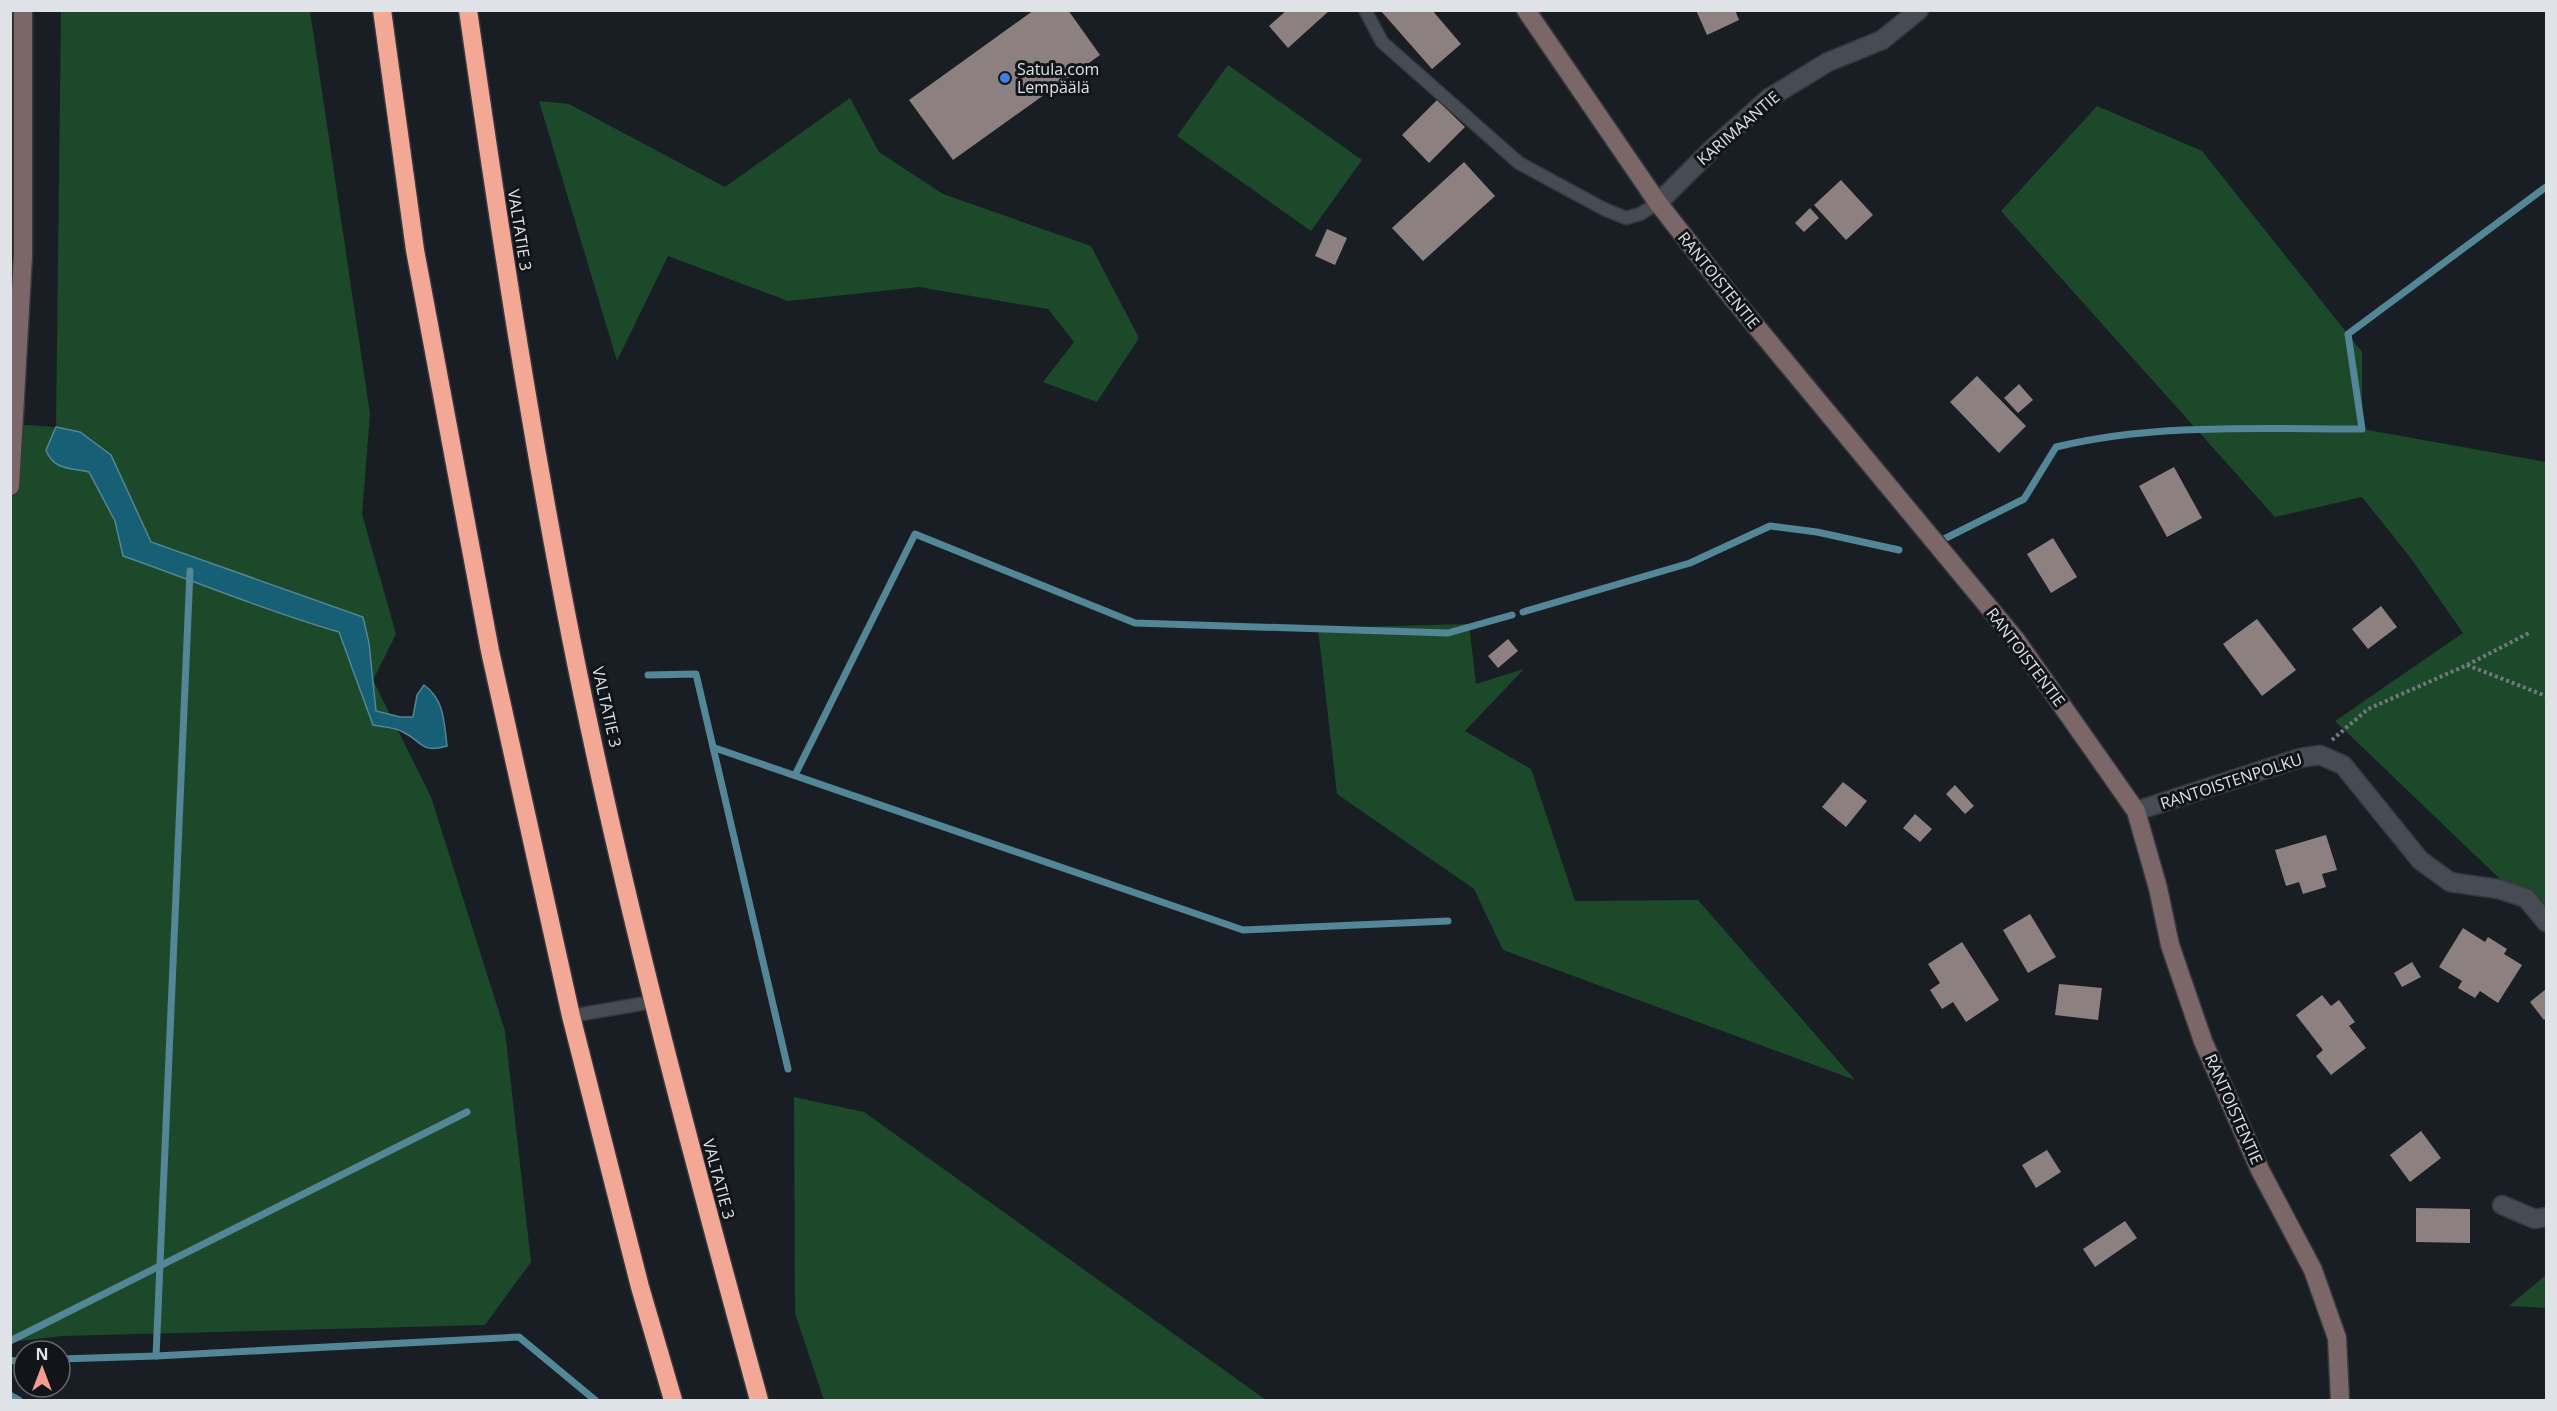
<svg xmlns="http://www.w3.org/2000/svg" width="2557" height="1411" font-family="'Open Sans',sans-serif">
<rect width="100%" height="100%" fill="#191e24"/>
<g fill="#1b492a">
<path d="M61,11H310L370,414L362,514L396,634L373,680L431,797L505,1031L531,1262L485,1325L62,1336L11,1342L10,424L56,427Z"/>
<path d="M1228,65L1362,160L1311,231L1177,136Z"/>
<path d="M850,98L879,152L943,194L1091,246L1139,338L1097,402L1043,382L1074,342L1048,309L919,287L788,301L668,256L617,361L539,101L569,104L725,187Z"/>
<path d="M2097,106L2202,151L2362,352V429L2546,462V923L2335,721L2463,633L2410,557L2362,497L2275,517L2001,211Z"/>
<path d="M1469,624L1476,684L1524,669L1465,731L1531,769L1575,901L1698,900L1855,1080L1503,950L1474,889L1337,794L1318,628Z"/>
<path d="M794,1097L864,1112L1266,1400H824L795,1313Z"/>
<path d="M2546,1275V1308L2509,1306Z"/>
</g>
<path fill="#175f74" stroke="#538696" stroke-width="1.5" d="M56,427L80,432L111,455L151,542L363,617L369,643L376,711L400,717H413L417,695L424,685C445,700 444,723 447,746C421,754 422,741 403,732C395,727 382,727 373,725L339,632C265,611 195,581 123,556L115,521L89,472C71,468 53,470 46,450Z"/>
<g fill="none" stroke-linecap="round" stroke-linejoin="round">
<g stroke="#538696" stroke-width="7">
<path d="M1938,542L2024,499L2056,447C2155,423 2261,429 2362,429L2348,334L2546,187"/>
<path d="M1523,612L1690,563L1770,526L1817,532L1899,550"/>
<path d="M648,675L696,674L788,1069"/>
<path d="M715,748L1243,930L1448,921"/>
<path d="M795,775L915,534L1135,623L1448,633L1512,615"/>
<path d="M10,1341L467,1112"/>
<path d="M156,1356L519,1337L595,1400"/>
<path d="M60,1359L156,1356L190,571"/>
<path d="M10,1361L24,1360"/>
<path d="M10,1395L19,1400"/>
</g>
</g>
<g fill="#8c8180">
<path d="M1034,10H1068L1100,55L953,160L909,100Z"/>
<path d="M1287,10H1330L1288,48L1269,26Z"/>
<path d="M1380,10H1432L1461,44L1432,69Z"/>
<path d="M1696,10H1735L1739,20L1707,35Z"/>
<path d="M1437,100L1465,127L1429,163L1402,135Z"/>
<path d="M1464,162L1495,196L1423,261L1392,228Z"/>
<path d="M1841,180L1873,215L1846,240L1814,205Z"/>
<path d="M1810,208L1819,218L1804,232L1795,223Z"/>
<path d="M1327,229L1347,238L1335,265L1315,256Z"/>
<path d="M1977,376L2026,426L1999,453L1950,402Z"/>
<path d="M2019,384L2033,400L2018,413L2004,398Z"/>
<path d="M2174,467L2202,518L2167,537L2139,486Z"/>
<path d="M2053,538L2077,577L2051,593L2027,554Z"/>
<path d="M2381,606L2397,627L2368,649L2352,629Z"/>
<path d="M2257,619L2296,670L2262,696L2223,644Z"/>
<path d="M1508,639L1518,651L1498,668L1488,656Z"/>
<path d="M1843,782L1867,801L1846,827L1822,807Z"/>
<path d="M1955,785L1974,806L1965,814L1946,794Z"/>
<path d="M1915,814L1932,829L1920,842L1903,828Z"/>
<path d="M2326,835L2337,870L2322,874L2326,887L2303,894L2299,882L2286,886L2275,850Z"/>
<path d="M2030,914L2056,957L2028,973L2003,930Z"/>
<path d="M2463,928L2485,942L2488,937L2507,949L2504,954L2522,965L2498,1003L2480,991L2475,998L2458,988L2462,981L2439,967Z"/>
<path d="M1962,942L1999,1000L1966,1022L1953,1002L1942,1009L1930,990L1940,983L1928,964Z"/>
<path d="M2412,962L2421,977L2402,987L2394,973Z"/>
<path d="M2059,984L2102,988L2098,1020L2055,1015Z"/>
<path d="M2546,989V1018L2544,1020L2530,1002Z"/>
<path d="M2322,995L2331,1006L2339,1000L2355,1022L2349,1026L2366,1048L2331,1075L2316,1056L2323,1050L2296,1015Z"/>
<path d="M2421,1131L2441,1158L2410,1182L2390,1155Z"/>
<path d="M2047,1150L2061,1172L2036,1188L2022,1165Z"/>
<path d="M2416,1208L2470,1209V1243L2416,1242Z"/>
<path d="M2125,1221L2137,1238L2095,1267L2083,1249Z"/>
</g>
<g fill="none" stroke-linecap="round" stroke-linejoin="round">
<g stroke="#35383d" stroke-width="15">
<g id="lane">
<path d="M1365,10L1382,42L1519,163L1604,209L1626,218L1640,214L1658,203"/>
<path d="M571,1016L652,1002"/>
</g>
</g>
<g stroke="#35383d" stroke-width="21">
<g id="street">
<path d="M1658,203L1713,148L1769,98L1828,62L1882,40L1919,10"/>
<path d="M2136,811L2300,758L2320,755L2343,765L2420,860L2450,882L2498,889L2526,898L2546,922"/>
<path d="M2502,1205L2535,1219L2546,1217"/>
</g>
</g>
<g stroke="#35383d" stroke-width="21">
<g id="secondary">
<path d="M1526,10L1658,203L1726,290L2016,640L2136,811L2158,888L2170,945L2203,1041L2260,1170L2313,1270L2337,1338L2340,1400"/>
<path d="M10,486L23,256V10"/>
</g>
</g>
<g stroke="#35383d" stroke-width="21">
<g id="highway">
<path d="M382,10L415,250L490,651L571,1016L640,1287L673,1400"/>
<path d="M468,10C498,220 530,430 571,638C622,895 690,1148 759,1400"/>
</g>
</g>
<g stroke="#74787d" stroke-width="4" stroke-dasharray="3 3" stroke-linecap="butt">
<path d="M2467,665L2546,696"/>
<path d="M2332,740L2368,709L2467,665L2531,632"/>
</g>
<use href="#lane" stroke="#474b53" stroke-width="12"/>
<use href="#street" stroke="#474b53" stroke-width="18"/>
<use href="#secondary" stroke="#7b6767" stroke-width="18"/>
<use href="#highway" stroke="#f3a895" stroke-width="18"/>
</g>
<circle fill="#3f7fe0" stroke="#11151a" stroke-width="2" cx="1005" cy="78" r="6"/>
<g text-anchor="middle" stroke-width="6" stroke-linejoin="round" paint-order="stroke">
<g font-size="16" fill="#dfe2e6" stroke="#11151a" text-anchor="start">
<text x="1017" y="75">Satula.com<tspan x="1017" dy="18">Lempäälä</tspan></text>
</g>
<g font-size="16" fill="#dfe2e6" stroke="#11151a">
<text transform="translate(1738 128) rotate(-41)" y="6">KARIMAANTIE</text>
<text transform="translate(520 230) rotate(81)" y="6">VALTATIE 3</text>
<text transform="translate(1719 280) rotate(51)" y="6">RANTOISTENTIE</text>
<text transform="translate(2026 657) rotate(53)" y="6">RANTOISTENTIE</text>
<text transform="translate(607 707) rotate(77)" y="6">VALTATIE 3</text>
<text transform="translate(2231 781) rotate(-18)" y="6">RANTOISTENPOLKU</text>
<text transform="translate(2234 1109) rotate(66)" y="6">RANTOISTENTIE</text>
<text transform="translate(719 1179) rotate(75)" y="6">VALTATIE 3</text>
</g>
</g>
<rect width="2557" height="1411" fill="none" stroke="#dfe2e6" stroke-width="24"/>
<g transform="translate(42 1369)"><circle r="28" fill="#11151a" stroke="#63676c" stroke-width="1.5"/>
<path d="M0-4.5L10 22L0 15L-10 22Z" fill="#f59c92"/>
<text y="-9" font-size="16" font-weight="bold" text-anchor="middle" fill="#dfe2e6">N</text>
</g>
</svg>
